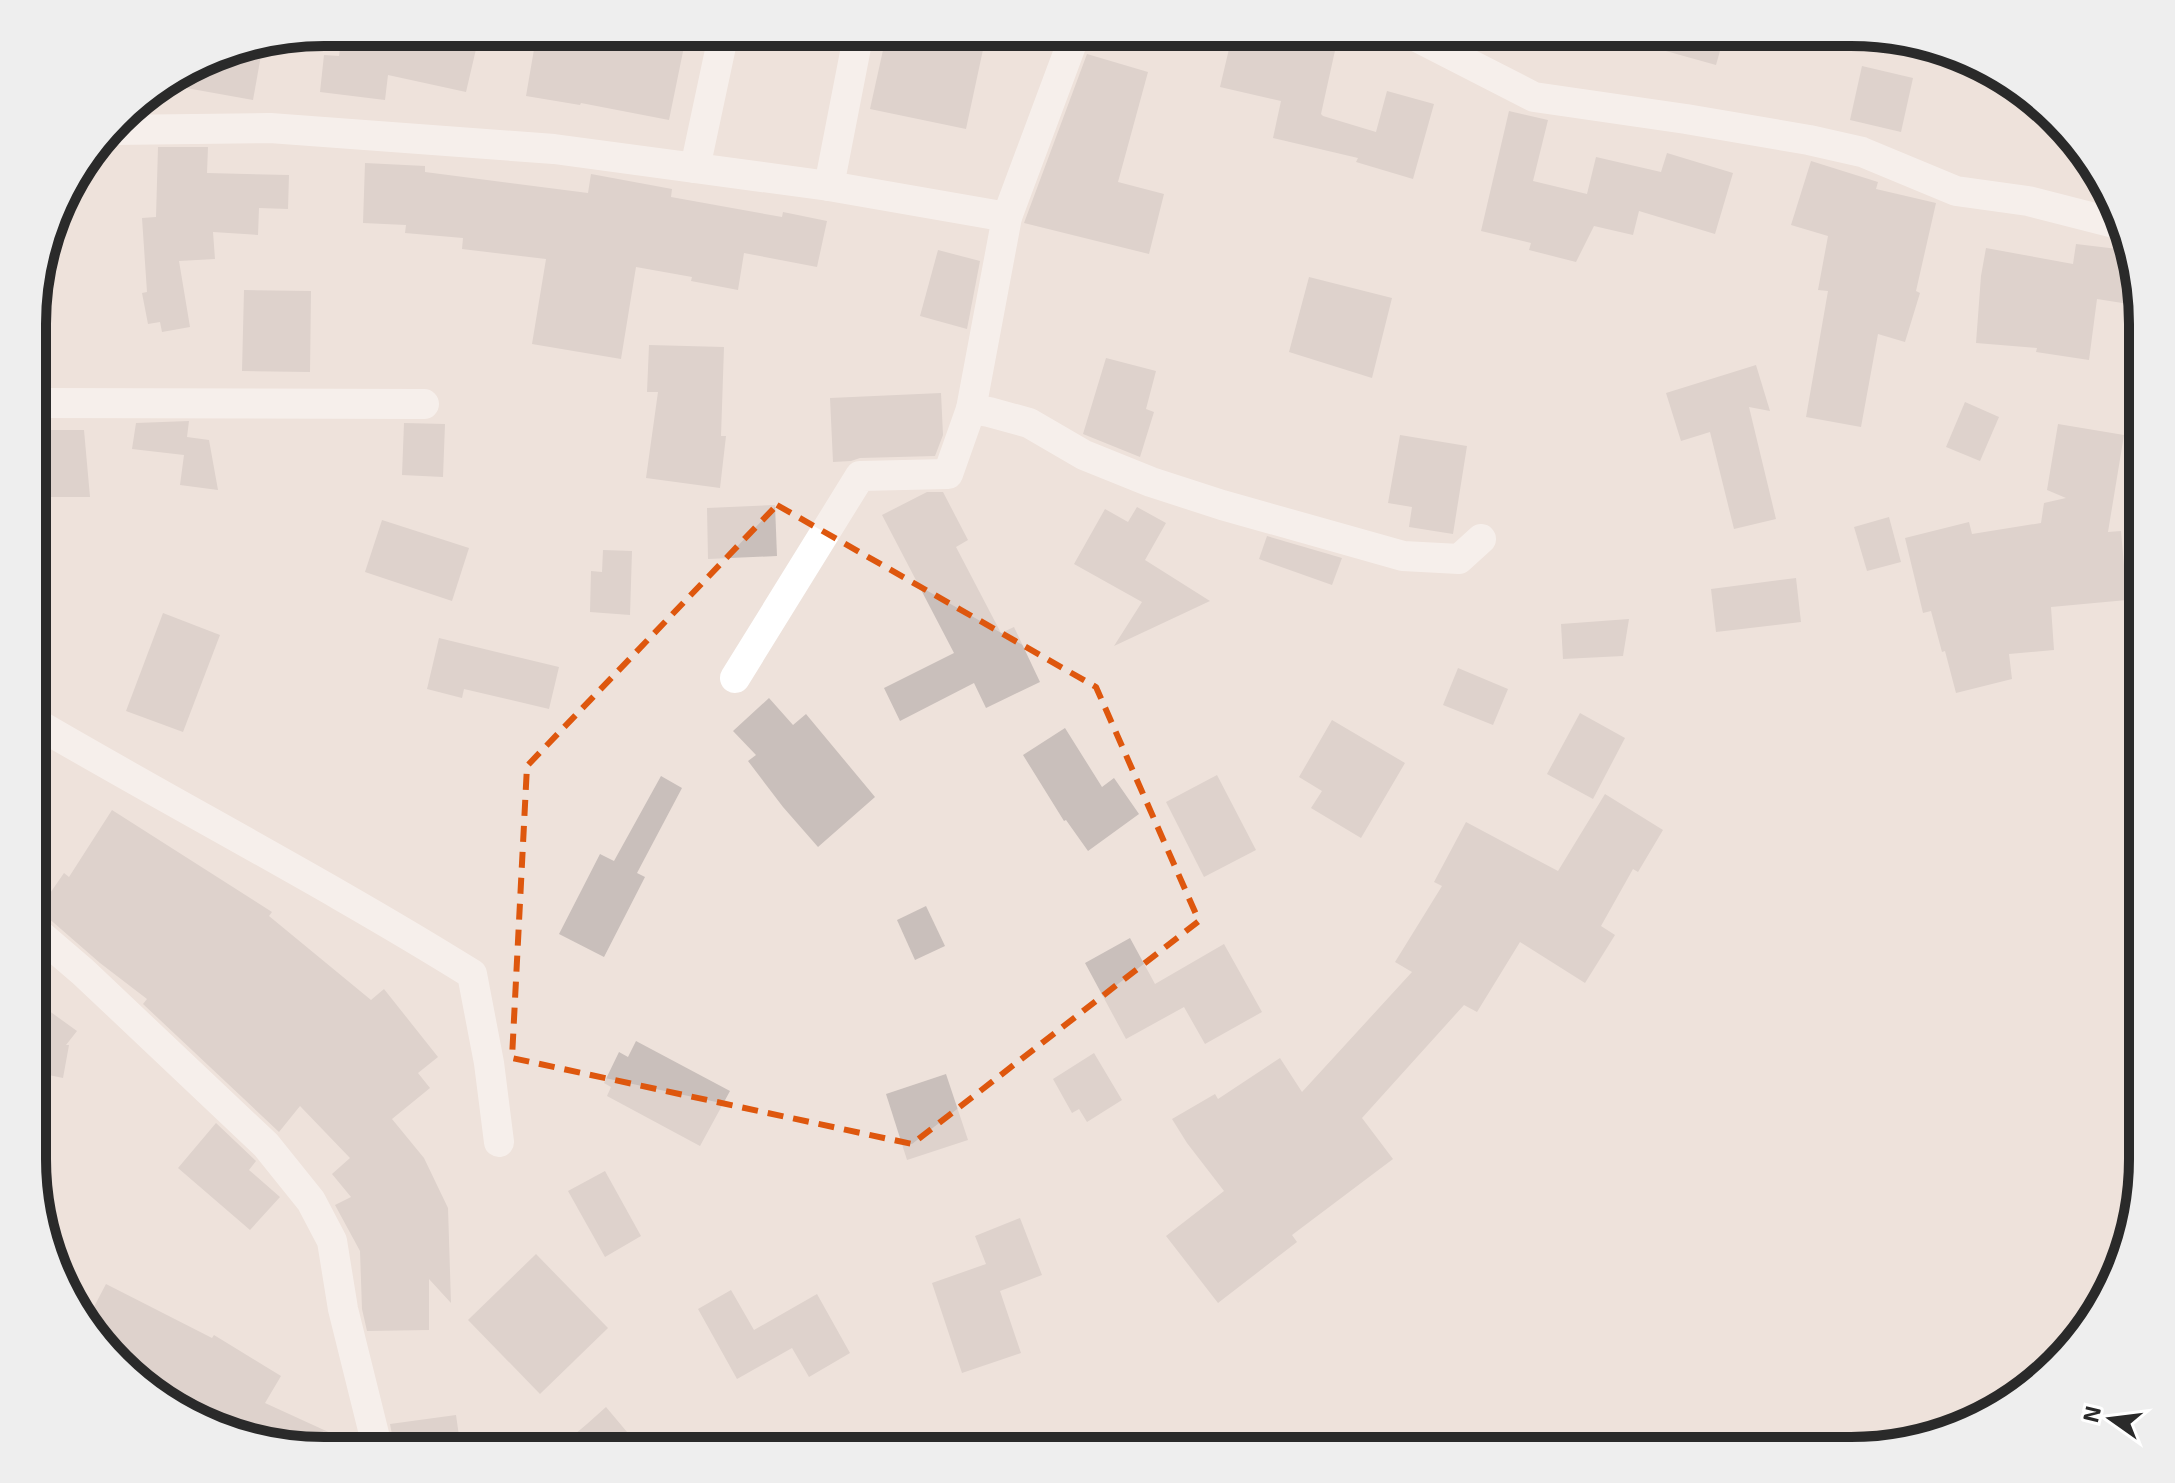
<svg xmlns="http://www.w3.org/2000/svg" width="2175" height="1483" font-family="'Exo 2',sans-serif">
<rect width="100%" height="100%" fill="#eee2db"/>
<g fill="#c9bfbb">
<path d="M342,32H480L466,92L388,75L385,100L320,92L324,55L339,56Z"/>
<path d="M537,32H687L669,120L581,103L580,105L526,96Z"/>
<path d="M887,32H924L984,45L966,129L870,109Z"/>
<path d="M1233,32H1318L1338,37L1321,114L1323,116L1376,132L1387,91L1434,104L1413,179L1356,162L1358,158L1273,138L1281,101L1220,87Z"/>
<path d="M1631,32L1689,33H1725L1716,65L1630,41Z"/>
<path d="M263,44L253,100L164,84L213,54Z"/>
<path d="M1087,54L1148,72L1118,182L1164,194L1149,254L1024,223Z"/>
<path d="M1862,66L1913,78L1901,132L1850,120Z"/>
<path d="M1509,111L1548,120L1533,181L1587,194L1596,157L1661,172L1667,153L1733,173L1715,234L1639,211L1633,235L1594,226L1576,262L1529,250L1531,243L1481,231Z"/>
<path d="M158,147H208L207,173L289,175L288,209L259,208L258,235L213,232L215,259L179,261L190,327L162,332L160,322L148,324L142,293L147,292L142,218L156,217Z"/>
<path d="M1811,161L1878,182L1876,189L1936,203L1916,291L1920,293L1905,342L1878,334L1861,427L1806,417L1828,291L1818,290L1828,236L1791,225Z"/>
<path d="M365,163L425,166V172L588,193L591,174L672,189L671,197L782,217L783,212L827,221L817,267L744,253L738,290L691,281L692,277L636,267L621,359L532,344L546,259L462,249L463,238L405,233L406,225L363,223Z"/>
<path d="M2076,244L2126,250L2137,288L2135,305L2097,299L2089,360L2036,352L2037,348L1976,343L1981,276L1986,248L2073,264Z"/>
<path d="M938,250L980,261L967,329L920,316Z"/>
<path d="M1309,277L1392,298L1372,378L1289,352Z"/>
<path d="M244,290L311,291L310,372L242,371Z"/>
<path d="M649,345L724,347L721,436H726L720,488L646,478L658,392H647Z"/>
<path d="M1106,358L1156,371L1146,409L1154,412L1140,457L1083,434Z"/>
<path d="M1756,365L1770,411L1749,407L1776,519L1734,529L1710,432L1681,441L1666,393Z"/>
<path d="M941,393L943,435L935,456L860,458L851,461L833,462L830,398Z"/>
<path d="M1965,402L1999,417L1980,461L1946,447Z"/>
<path d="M189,421L187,437L209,440L218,490L180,485L184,455L132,449L136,423Z"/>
<path d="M404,423L445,424L443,477L402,475Z"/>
<path d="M2058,424L2124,435L2108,532L2121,531L2127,600L2051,607L2054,650L2009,654L2012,679L1956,693L1945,651L1942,652L1931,611L1923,613L1905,538L1969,522L1972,534L2041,523L2044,503L2066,498L2047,490Z"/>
<path d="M34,430H84L90,497H34Z"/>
<path d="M1400,435L1467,446L1453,534L1409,527L1412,507L1388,503Z"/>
<path d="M927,492H943L968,540L956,547L1001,633L1014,627L1040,682L986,708L974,683L900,721L884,688L954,653L882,515Z"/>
<path d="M775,505L777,556L708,559L707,508Z"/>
<path d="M1137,507L1166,523L1145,560L1210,601L1114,646L1142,602L1074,564L1105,509L1128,522Z"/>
<path d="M1889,517L1901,562L1867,571L1854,527Z"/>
<path d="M382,520L469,548L452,601L365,572Z"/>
<path d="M1267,536L1342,558L1332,585L1259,559Z"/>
<path d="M603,550L632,551L630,615L590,612L591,571L602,572Z"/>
<path d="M1796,578L1801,622L1716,632L1711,589Z"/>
<path d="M163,613L220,635L183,732L126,711Z"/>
<path d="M1629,619L1623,656L1563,659L1561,624Z"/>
<path d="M439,638L559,667L549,709L464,689L462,698L427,689Z"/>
<path d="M1458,668L1508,689L1493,725L1443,705Z"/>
<path d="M769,698L793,725L806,714L875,797L818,847L783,807L748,761L756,755L733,731Z"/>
<path d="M1580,713L1625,738L1593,799L1547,774Z"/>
<path d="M1332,720L1405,763L1361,838L1311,808L1322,791L1299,777Z"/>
<path d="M1065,728L1102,787L1114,778L1139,814L1088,851L1066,820L1064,821L1023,755Z"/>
<path d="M1217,775L1256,850L1204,877L1166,802Z"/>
<path d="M661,776L682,788L637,873L645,877L604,957L559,934L600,854L614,861Z"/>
<path d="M1605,794L1663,830L1638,872L1633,869L1601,926L1615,935L1585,983L1520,942L1477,1012L1464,1005L1362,1118L1393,1159L1292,1235L1297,1242L1218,1303L1166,1236L1224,1191L1187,1143L1172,1119L1215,1094L1218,1099L1280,1058L1302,1092L1412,972L1395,962L1442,886L1434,882L1466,822L1558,871Z"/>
<path d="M112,810L272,912L269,916L371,1000L384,989L438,1057L418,1073L430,1088L392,1119L424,1158L448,1208L451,1303L429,1279V1330L367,1331L362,1309L360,1251L335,1205L351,1197L332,1174L350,1158L300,1106L279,1132L143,1004L147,999L100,963L46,916L37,912L64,873L69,877Z"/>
<path d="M926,906L945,946L915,960L897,920Z"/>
<path d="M1130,938L1155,984L1224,944L1262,1012L1205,1044L1184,1007L1126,1039L1085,963Z"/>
<path d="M34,1000L77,1031L66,1045H69L63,1078L44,1074L34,1088Z"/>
<path d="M636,1041L730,1091L700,1146L607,1096L611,1087L604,1083L619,1052L628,1057Z"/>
<path d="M1094,1053L1122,1100L1087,1122L1079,1109L1072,1113L1053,1079Z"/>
<path d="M946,1074L968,1140L907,1160L886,1094Z"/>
<path d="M216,1123L256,1161L249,1170L280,1197L250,1230L178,1168Z"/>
<path d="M605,1171L641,1236L605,1257L568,1191Z"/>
<path d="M1020,1218L1042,1275L1000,1291L1021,1353L962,1373L932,1283L986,1264L975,1236Z"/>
<path d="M536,1254L608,1328L540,1394L468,1320Z"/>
<path d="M106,1284L212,1338L214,1335L281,1376L265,1403L359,1446L360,1450H306L230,1435L147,1391L86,1322Z"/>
<path d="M731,1290L754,1330L817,1294L850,1353L809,1377L792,1348L737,1379L698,1309Z"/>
<path d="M606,1407L643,1451L556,1450L587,1424Z"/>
<path d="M456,1415L461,1450H395L390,1424Z"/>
</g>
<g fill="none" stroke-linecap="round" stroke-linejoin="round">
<g stroke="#fff" stroke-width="30">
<path d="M1407,32L1534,97L1686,119L1809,140L1862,152L1956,191L2028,201L2118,224"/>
<path d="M112,130L270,128L554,149L829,186L1007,217"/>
<path d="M695,168L724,32"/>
<path d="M829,186L859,32"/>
<path d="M34,403L424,404"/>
<path d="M971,409L989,412L1029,423L1084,455L1151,482L1222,505L1403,556L1459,559L1481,539"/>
<path d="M735,678L860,476L948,474L971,409L1007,217L1076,32"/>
<path d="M34,722C179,807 329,885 472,974L489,1063L499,1142"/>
<path d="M34,930L83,972L266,1145L311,1201L332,1241L343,1309L378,1450"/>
</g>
</g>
<path d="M0 0H2175V1483H0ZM777,505L1096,687L1199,921L912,1144L512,1058L527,766Z" fill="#eee2db" fill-opacity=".55" fill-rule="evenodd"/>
<path fill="none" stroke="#de570e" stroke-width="6" stroke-dasharray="16 10" stroke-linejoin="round" d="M777,505L1096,687L1199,921L912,1144L512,1058L527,766Z"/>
<path d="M0 0H2175V1483H0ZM324 46H1851A278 278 0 0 1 2129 324V1159A278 278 0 0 1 1851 1437H324A278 278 0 0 1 46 1159V324A278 278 0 0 1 324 46Z" fill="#eee" fill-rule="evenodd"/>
<path fill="none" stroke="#2a2a2a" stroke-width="10" d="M324 46H1851A278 278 0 0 1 2129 324V1159A278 278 0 0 1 1851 1437H324A278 278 0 0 1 46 1159V324A278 278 0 0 1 324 46Z"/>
<g transform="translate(2111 1419) rotate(284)" stroke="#ffffff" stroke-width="6" paint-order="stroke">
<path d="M0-6L14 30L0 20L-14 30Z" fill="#2a2a2a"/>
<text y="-12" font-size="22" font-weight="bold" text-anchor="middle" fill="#2a2a2a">N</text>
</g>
</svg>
